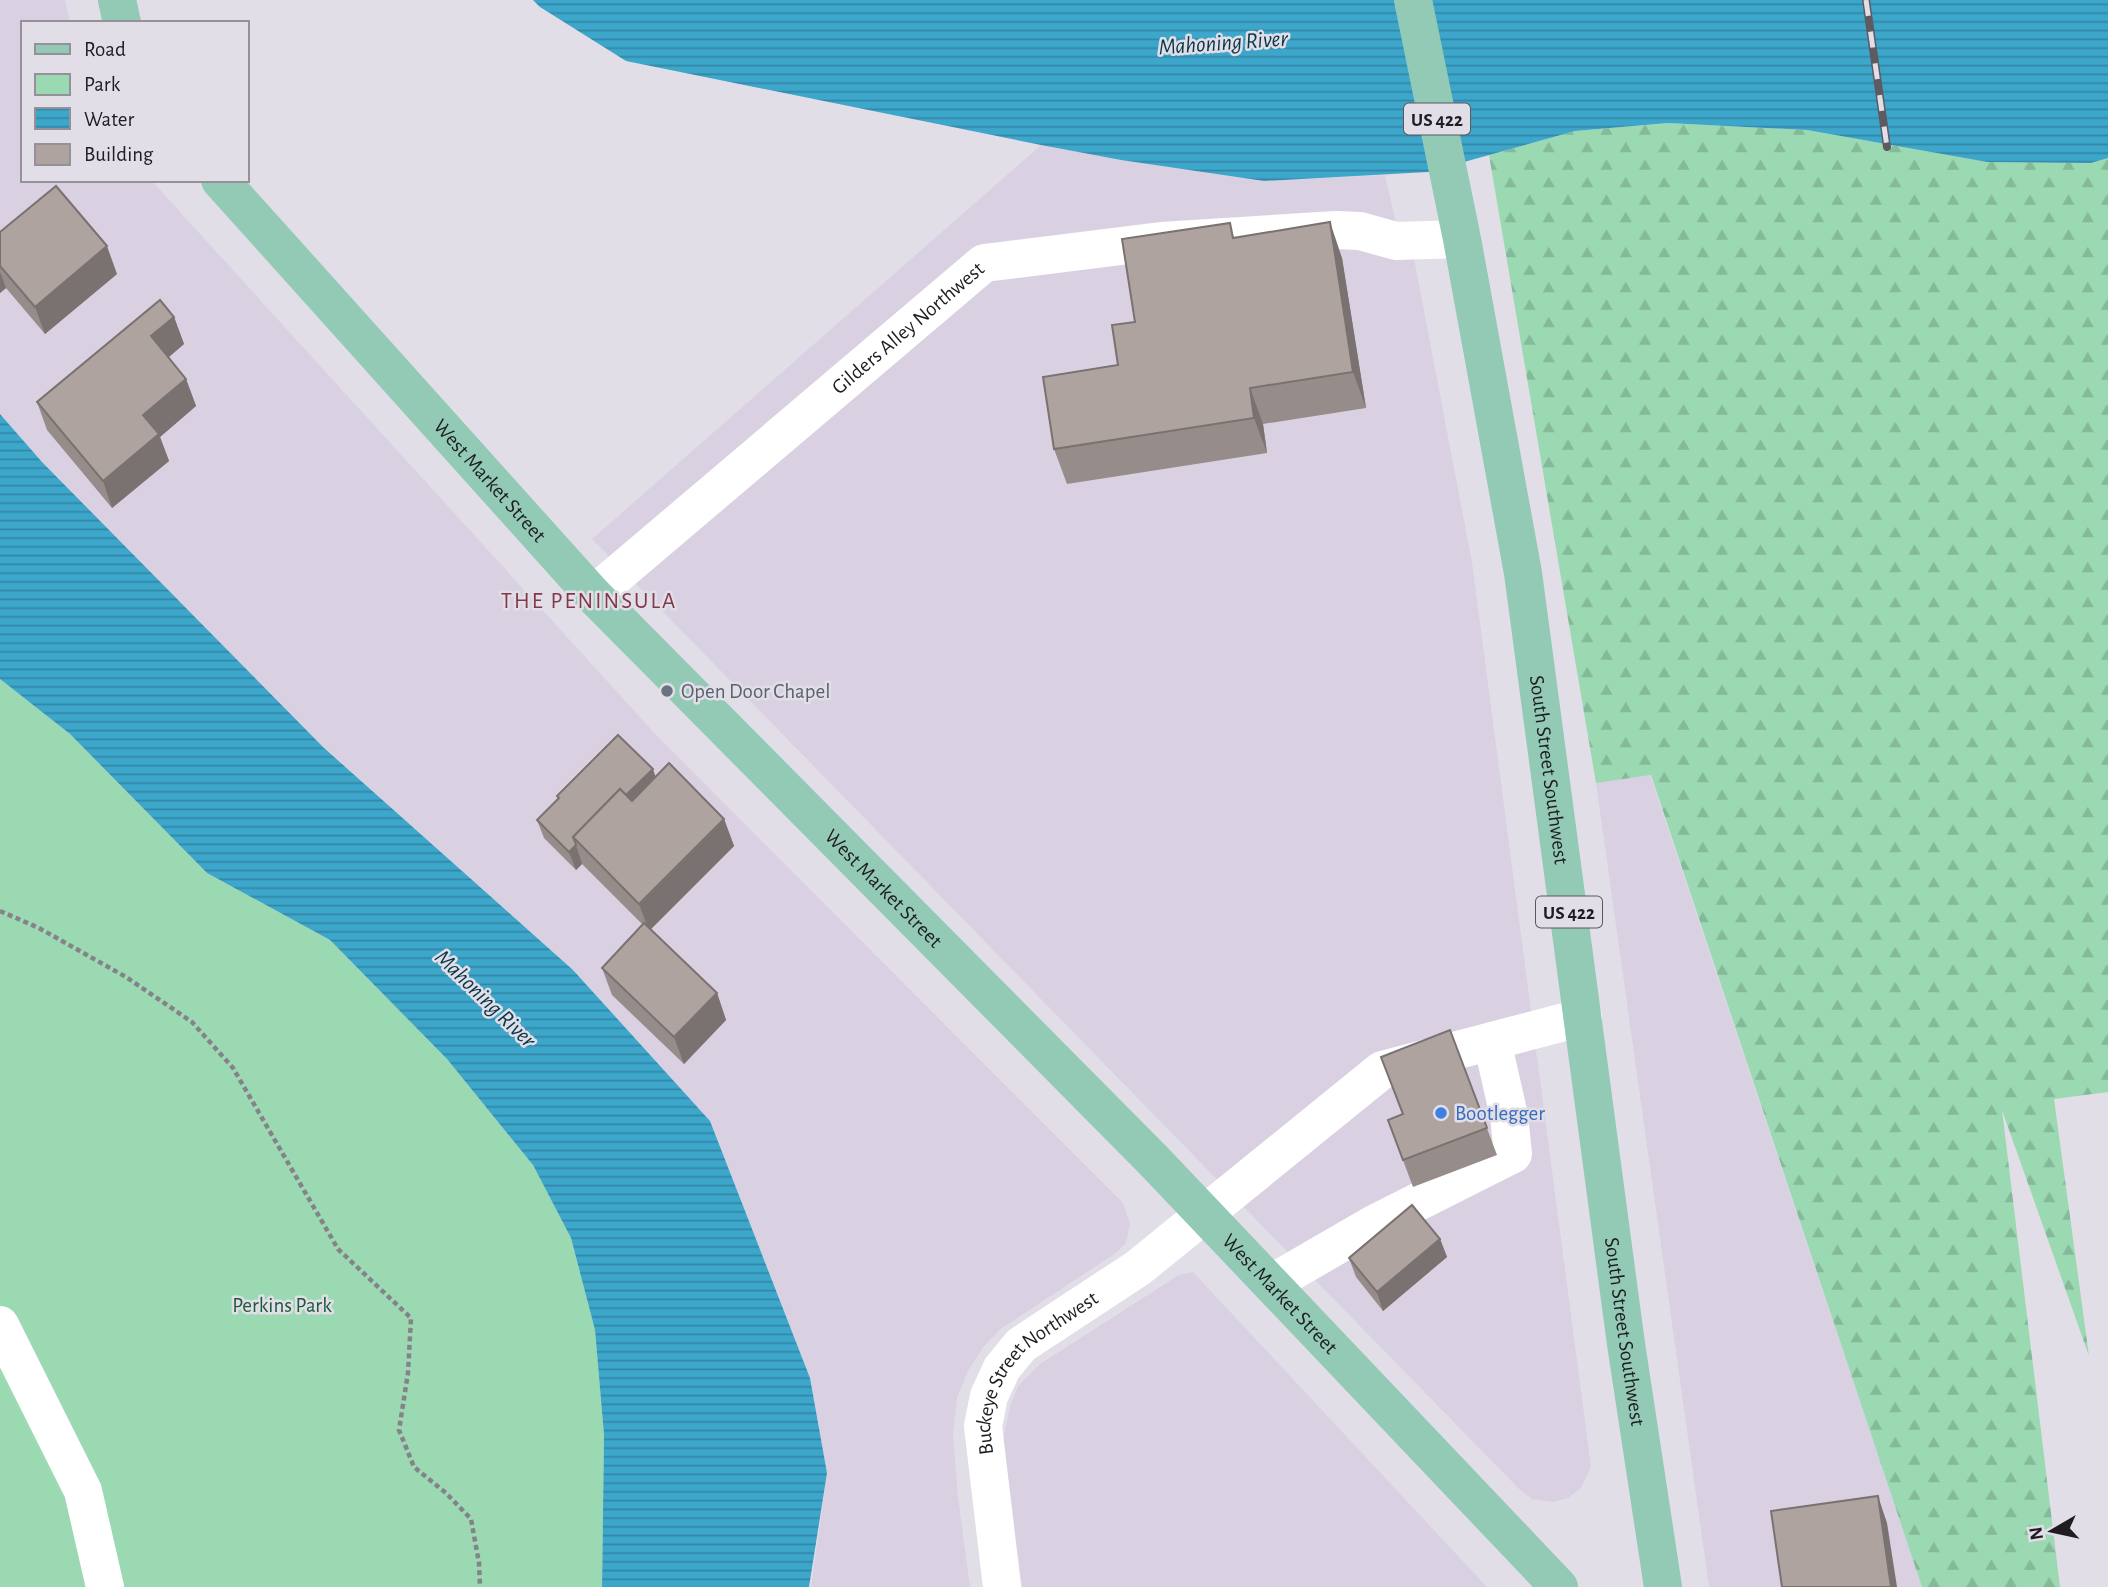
<svg xmlns="http://www.w3.org/2000/svg" width="2108" height="1587" font-family="'Alegreya Sans',sans-serif">
<defs>
<pattern id="forest-firs" width="22" height="20" patternUnits="userSpaceOnUse" patternTransform="scale(1.75)"><rect width="22" height="20" fill="#9ad9b2"/><path d="M5 1l3.5 6h-7zM16 11l3.5 6h-7z" fill="#84ba99"/></pattern>
<pattern id="water-rules" width="6" height="5" patternUnits="userSpaceOnUse" patternTransform="scale(1.75)"><rect width="6" height="5" fill="#3da6cb"/><path d="M0 2.5h6" fill="none" stroke="#3387a4"/></pattern>
</defs>
<rect width="100%" height="100%" fill="#e2dee8"/>
<g fill="#d9d1e2">
<path d="M0,0H65L70,23H23V180H151L659,738L1123,1203L1130,1224L1126,1243L1116,1253L1002,1328L984,1346L968,1371L957,1398L953,1434L958,1497L970,1587H811L827,1473L810,1378L710,1121L573,970L318,742L42,462L0,414Z"/>
<path d="M1041,145L1121,160L1264,181L1385,175L1397,228L1408,227L1472,562L1591,1467L1581,1488L1568,1498L1553,1502L1532,1499L1519,1489L592,539Z"/>
<path d="M1650,775L1922,1587H1709L1596,783Z"/>
<path d="M1193,1272L1487,1587H1022L1003,1438L1010,1407L1018,1386L1040,1364L1179,1275Z"/>
</g>
<path fill="url(#forest-firs)" d="M1668,123L1807,130L1987,162L2091,163L2108,158V1092L2054,1099L2089,1356L2002,1110L2060,1587H1922L1651,775L1596,783L1489,155L1575,131Z"/>
<path fill="#9ad9b2" d="M0,679L70,734L207,873L330,940L447,1059L533,1165L571,1238L595,1330L604,1435L602,1587H0Z"/>
<g fill="url(#water-rules)">
<path d="M533,0H2108V158L2091,163L1987,162L1807,130L1668,123L1575,131L1428,172L1264,181L1121,160L1041,145L626,61L540,7Z"/>
<path d="M0,414L42,462L323,747L573,970L710,1121L810,1378L827,1473L809,1587H602L604,1435L595,1330L571,1238L533,1165L447,1059L330,940L207,873L70,734L0,679Z"/>
</g>
<g fill="none" stroke-linecap="round" stroke-linejoin="round">
<path stroke="#85828a" stroke-width="4.5" stroke-dasharray="5 3.5" stroke-linecap="butt" d="M0,911L39,928L126,977L192,1022L233,1068L338,1249L411,1318L408,1373L399,1430L414,1467L446,1493L471,1519L479,1563L480,1587"/>
<g stroke="#fff" stroke-width="38">
<path id="s1" d="M593,595L984,263L1161,241L1336,230L1360,231L1396,241L1462,239"/>
<path d="M1272,1283L1374,1224L1513,1154L1509,1116L1492,1041"/>
<path d="M0,1325L83,1491L105,1587"/>
<path id="s2" d="M1002,1587L983,1426L989,1396L1002,1368L1021,1345L1138,1268L1382,1070L1583,1017"/>
</g>
<g stroke="#92cab6" stroke-width="38">
<path d="M117,0L122,23"/>
<path id="s3" d="M1413,0L1462,239L1523,573L1626,1344L1663,1587"/>
<path id="s4" d="M220,180L593,595L1154,1161L1559,1587"/>
</g>
<g stroke="#5d5b61" stroke-width="8">
<path id="rail" d="M1866,0L1887,147"/>
</g>
<use href="#rail" stroke="#e2dee8" stroke-width="5" stroke-dasharray="16" stroke-linecap="butt"/>
</g>
<g fill="#968c8a">
<path d="M0,232L117,274L45,334L6,288L0,293Z"/>
<path d="M1236,237L1342,258L1366,408L1263,424L1267,453L1067,484L1054,449L1118,365L1135,322Z"/>
<path d="M174,317L184,344L168,357L186,379L196,406L160,437L169,461L112,508L47,430L37,402Z"/>
<path d="M656,777L724,819L734,846L651,929L717,993L726,1020L684,1064L612,995L602,968L643,925L582,864L576,870L544,838L537,820L558,798L557,796Z"/>
<path d="M1450,1030L1497,1155L1413,1187L1388,1120L1402,1114L1381,1057Z"/>
<path d="M1440,1239L1447,1257L1383,1311L1356,1277L1349,1258Z"/>
</g>
<g fill="#7a7270">
<path d="M1330,222L1342,258L1366,408L1353,372Z"/>
<path d="M107,246L117,274L45,334L35,307Z"/>
<path d="M0,272L6,288L0,293Z"/>
<path d="M174,317L184,344L161,364L151,336Z"/>
<path d="M186,379L196,406L160,437L169,461L112,508L103,481L143,415Z"/>
<path d="M1250,388L1263,424L1267,453L1254,418Z"/>
<path d="M653,769L659,787L578,843Z"/>
<path d="M724,819L734,846L649,931L639,904Z"/>
<path d="M576,845L582,864L576,870L569,852Z"/>
<path d="M717,993L726,1020L684,1064L674,1037Z"/>
<path d="M1440,1239L1447,1257L1383,1311L1377,1292Z"/>
<path d="M1878,1496L1887,1523L1897,1587H1891Z"/>
</g>
<g fill="#afa3a0" stroke="#7a7270" stroke-width="2">
<path d="M56,186L107,246L35,307L0,266V232Z"/>
<path d="M1330,222L1353,372L1250,388L1254,418L1054,449L1043,377L1118,365L1112,325L1135,322L1122,239L1230,223L1233,238Z"/>
<path d="M160,300L174,317L151,336L186,379L143,415L159,434L103,481L37,402Z"/>
<path d="M618,735L653,769L626,795L620,789L573,837L576,845L569,852L537,820L559,798L557,796Z"/>
<path d="M669,763L724,819L639,904L573,837L620,789L632,801Z"/>
<path d="M644,923L717,993L674,1037L602,968Z"/>
<path d="M1450,1030L1487,1128L1403,1160L1388,1120L1403,1114L1381,1057Z"/>
<path d="M1412,1205L1440,1239L1377,1292L1349,1258Z"/>
<path d="M1878,1496L1891,1587H1782L1771,1511Z"/>
</g>
<circle fill="#6b7280" stroke="#e2dee8" stroke-width="2.5" cx="667" cy="691" r="7"/>
<circle fill="#3f7fe0" stroke="#e2dee8" stroke-width="2.5" cx="1441" cy="1113" r="7"/>
<g text-anchor="middle" stroke-width="5" stroke-linejoin="round" paint-order="stroke">
<g fill="#e2dee8" stroke="#5a575d" stroke-width="2">
<rect x="1404" y="103.5" width="66" height="31" rx="5"/>
<rect x="1536" y="896.5" width="66" height="31" rx="5"/>
</g>
<g font-size="19" font-weight="bold" fill="#1f1d21">
<text x="1437" y="126">US 422</text>
<text x="1569" y="919">US 422</text>
</g>
<g font-size="21" fill="#1f1d21" stroke="#e2dee8">
<text dy="7" stroke="none"><textPath href="#s1" startOffset="413">Gilders Alley Northwest</textPath></text>
<text dy="7" stroke="none"><textPath href="#s4" startOffset="404">West Market Street</textPath></text>
<text dy="7" stroke="none"><textPath href="#s3" startOffset="782">South Street Southwest</textPath></text>
<text dy="7" stroke="none"><textPath href="#s4" startOffset="971">West Market Street</textPath></text>
<text dy="7" stroke="none"><textPath href="#s4" startOffset="1538">West Market Street</textPath></text>
<text dy="7" stroke="none"><textPath href="#s3" startOffset="1349">South Street Southwest</textPath></text>
<text dy="7" stroke="none"><textPath href="#s2" startOffset="238">Buckeye Street Northwest</textPath></text>
</g>
<g font-size="21" fill="#5b616d" stroke="#e2dee8" text-anchor="start">
<text x="681" y="698">Open Door Chapel</text>
</g>
<g font-size="21" fill="#366cbe" stroke="#e2dee8" text-anchor="start">
<text x="1455" y="1120">Bootlegger</text>
</g>
<g font-size="21" fill="#1d5b3b" stroke="#e2dee8">
<text x="282" y="1312">Perkins Park</text>
</g>
<g font-size="23" font-style="italic" fill="#073747" stroke="#e2dee8">
<text transform="translate(1223 42) rotate(-4)" y="8">Mahoning River</text>
<text transform="translate(486 998) rotate(44)" y="8">Mahoning River</text>
</g>
<g font-size="23" letter-spacing="2" fill="#813949" stroke="#e2dee8">
<text x="589" y="608">THE PENINSULA</text>
</g>
</g>
<rect x="21" y="21" width="228" height="161" fill="#e2dee8" stroke="#949198" stroke-width="2"/>
<rect x="35" y="44" width="35" height="10" fill="#92cab6" stroke="#949198" stroke-width="2"/>
<text x="84" y="56" font-size="21" fill="#1f1d21">Road</text>
<rect x="35" y="74" width="35" height="21" fill="#9ad9b2" stroke="#949198" stroke-width="2"/>
<text x="84" y="91" font-size="21" fill="#1f1d21">Park</text>
<rect x="35" y="108" width="35" height="21" fill="url(#water-rules)" stroke="#949198" stroke-width="2"/>
<text x="84" y="126" font-size="21" fill="#1f1d21">Water</text>
<rect x="35" y="144" width="35" height="21" fill="#afa3a0" stroke="#949198" stroke-width="2"/>
<text x="84" y="161" font-size="21" fill="#1f1d21">Building</text>
<g transform="translate(2052 1531) rotate(261)" stroke="#e2dee8" stroke-width="5" paint-order="stroke">
<path d="M0-5L12 26L0 18L-12 26Z" fill="#1f1d21"/>
<text y="-10" font-size="19" font-weight="bold" text-anchor="middle" fill="#1f1d21">N</text>
</g>
</svg>
